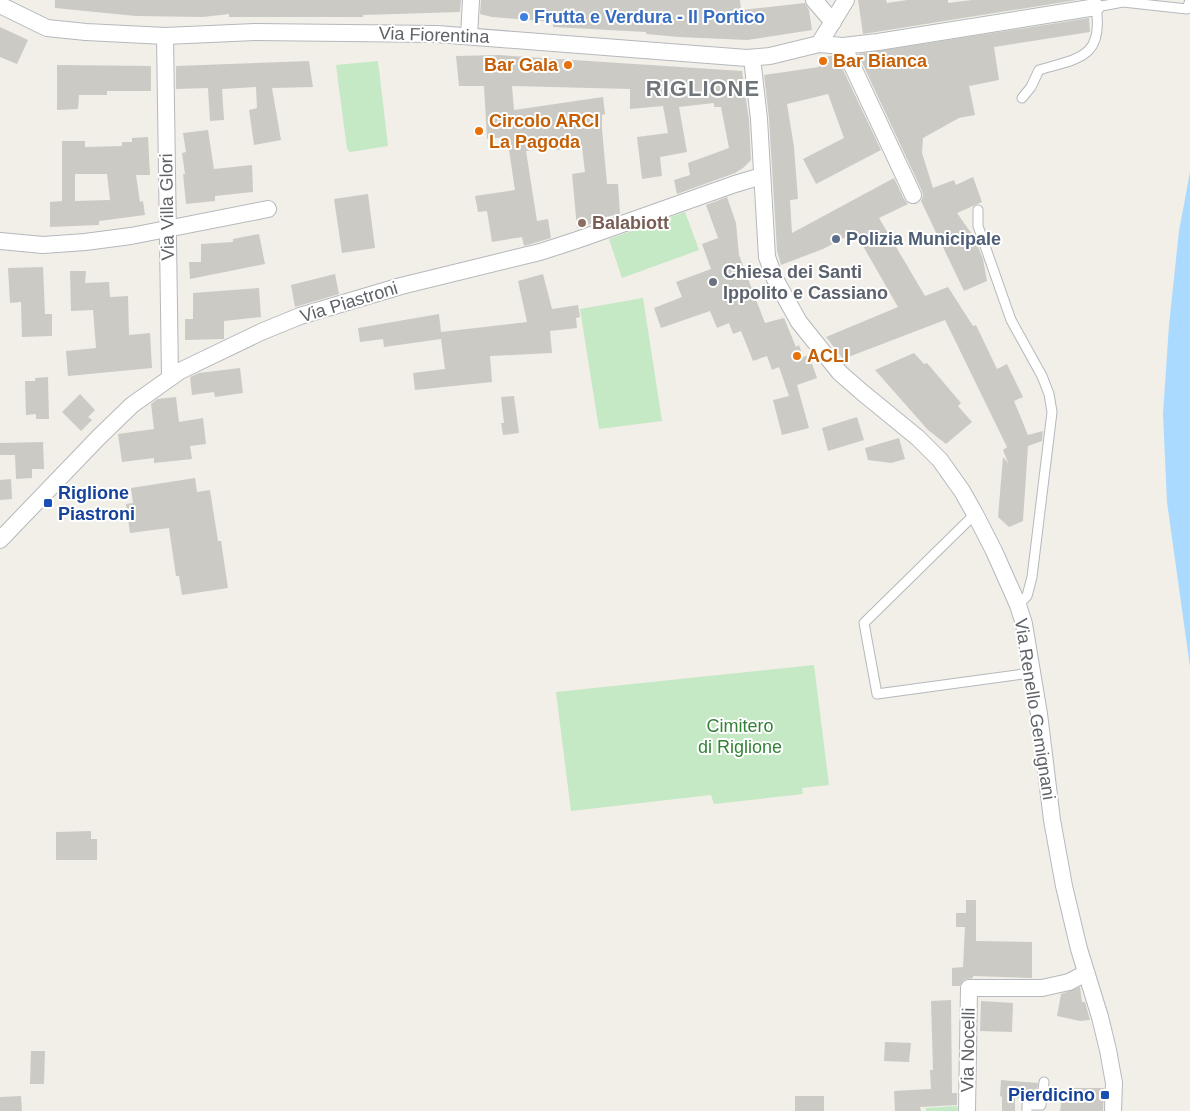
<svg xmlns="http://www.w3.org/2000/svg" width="1190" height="1111" font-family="Helvetica,sans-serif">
<rect width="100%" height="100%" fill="#f1efe8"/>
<g fill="#c5e8c5">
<path d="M378,61L388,146L350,152L347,149L336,65Z"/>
<path d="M685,212L699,250L622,278L609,239Z"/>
<path d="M643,298L662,421L599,429L580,309Z"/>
<path d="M814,665L829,785L802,788L803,794L714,804L711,795L571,811L556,692Z"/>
<path d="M957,1106L958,1111H926V1108Z"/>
</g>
<path fill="#aadaff" d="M1190,172V667L1167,502L1163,414L1169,325L1179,231Z"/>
<g fill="#cccac5" fill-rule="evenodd">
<path d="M55,0H461L460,12L363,15V17H229V14L203,17L136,16L55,8Z"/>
<path d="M481,0H740L741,10L805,3L809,10L812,30L747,40L678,37L646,34V32L553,27V22L492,17L480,14Z"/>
<path d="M858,0H886L887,3L907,0H948V3L972,0H1077L863,34Z"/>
<path d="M1089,18L1090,32L994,47L999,80L969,86L975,115L959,118L923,138L922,153L933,188L954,180L956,185L973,177L982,202L957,213L974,237L983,259L987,281L964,291L921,201L923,196L922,191L858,54Z"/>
<path d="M0,27L28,40L17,64L0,57Z"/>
<path d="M498,55L742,71L749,120L751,160L743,168L735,173L677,194L674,180L690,175L688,163L729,148L721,107H714V103L679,107L687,152L660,157L662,176L642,179L637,137L668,133L663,106L630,109V89L512,86L514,110L603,97L605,114L602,115V129L607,184H618L620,214L600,218V221L577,228L572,174L585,172L582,147L556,150V146L526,151L537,221L548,219L551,238L524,246L522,237L492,242L487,211L478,212L475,196L515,190L507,137L487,139L484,86H459L456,56Z"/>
<path d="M836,55L881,150L816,184L803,159L844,138L828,94L787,104L794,147L798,199L790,200L792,233L894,178L904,199L908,204L879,218L925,296L948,287L973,326L976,325L997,369L1007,364L1023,397L1014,401L1028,435L1043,431L1042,441L1028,446L1023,521L1009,527L998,517L1003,457L1008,463L1003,450L1007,447L945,320L843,359L826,337L898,307L855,232L823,249L781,265L777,251L769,118L764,75L819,67L818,58Z"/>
<path d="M309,61L313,87L272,88L281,140L254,145L249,110L257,108L256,87L222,89L224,120L210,121L208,88L176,89V66Z"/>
<path d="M57,65L151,66V91H107V95H79L78,109L57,110Z"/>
<path d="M208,130L214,169L252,165L253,192L215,196V201L186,204L183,174H185L182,153L186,152L183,133Z"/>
<path d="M148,137L150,175H136L140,202L143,201L145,215L99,221V225L50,227V202L62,201V141H85V147L122,146V142H132V138ZM75,174H107L110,200L75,201Z"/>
<path d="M368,194L375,248L342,253L334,199Z"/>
<path d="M727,197L736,223L739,255L765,323L784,318L796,347L799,345L803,357L809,355L817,378L797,385L809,428L782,435L773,400L789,396L779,367L772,370L767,356L753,361L741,331L733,334L729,323L717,328L710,311L661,328L654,308L682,297L676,282L711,269L702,244L718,238L706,205Z"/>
<path d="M259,234L265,264L190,279L189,262H201V244L233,242V239Z"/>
<path d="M43,267L45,314H52V336L22,337L21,302L10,303L8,268Z"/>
<path d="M70,271H86L85,283L109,282L110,297L128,296L129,335L150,333L152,368L68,376L66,351L96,348L93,310L71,311Z"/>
<path d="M335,274L339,294L295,307L291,285Z"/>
<path d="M543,274L552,309L578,305L580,317L576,318L577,328L550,331L552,353L490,356L492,382L415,390L413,373L445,369L441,339L384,347L383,339L360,342L358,328L439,314L441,332L527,322L518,281Z"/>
<path d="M259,288L261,317L224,321V339H222L185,340V319H193V293Z"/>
<path d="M914,353L924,364L927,363L961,403L958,406L972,422L946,444L928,430L875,370Z"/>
<path d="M240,368L243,393L215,397L214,392L192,395L190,377L199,373Z"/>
<path d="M48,377L49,419H36V414L26,415L25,381H35V378Z"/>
<path d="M80,394L95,410L88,417L92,420L81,431L62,412Z"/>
<path d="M514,396L519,433L503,435L501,423H504L501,397Z"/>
<path d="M176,397L179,422L203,418L206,444L190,446L192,459L154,463V458L122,462L118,434L154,429L151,404L157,399Z"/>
<path d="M857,417L864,440L828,451L822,428Z"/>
<path d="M899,438L905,459L891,463L868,460L865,448Z"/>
<path d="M43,442L44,469H32V478L16,479L15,455H0V443Z"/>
<path d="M195,478L197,492L210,490L218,541H221L228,588L182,595L179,576H176L169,528L130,533L126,504L133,503L131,488Z"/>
<path d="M11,479L12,499L0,500V480Z"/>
<path d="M91,831V839H97V860H56V832Z"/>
<path d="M966,900H976V941L1032,942V978L973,976V978L964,980L960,986H952V968L963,967L965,927H956V913H966Z"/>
<path d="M1080,987L1082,1002H1085L1090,1020L1080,1021L1057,1016L1061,994Z"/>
<path d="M951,1000L952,1093H957V1105L920,1107L921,1111H895L894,1091L931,1089L930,1070H933L931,1001Z"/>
<path d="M981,1001L1013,1003L1012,1032L980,1031Z"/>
<path d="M885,1042L911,1043L909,1062L884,1061Z"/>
<path d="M31,1051H45L44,1084H30Z"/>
<path d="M1001,1080L1038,1083L1036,1099L1015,1098V1111H1002V1097L1000,1096Z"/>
<path d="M1072,1088H1104L1103,1111H1060L1063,1091L1071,1092Z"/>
<path d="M21,1096L22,1111H0V1097Z"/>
<rect x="795" y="1096" width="29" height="15"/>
</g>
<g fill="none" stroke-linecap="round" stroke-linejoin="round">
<g stroke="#b5b8bc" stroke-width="11">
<g id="service">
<path d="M1022,98L1031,87L1039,70C1079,58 1104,58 1096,7L1123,2L1187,9L1190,0"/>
<path d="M978,210V226L1011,320L1042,376L1049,394L1052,412L1032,577L1027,596L1018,605"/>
<path d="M975,514L864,623L877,694L1023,674L1031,671"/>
<path d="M1027,1111V1105H1041L1044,1082"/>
</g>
</g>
<g stroke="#b5b8bc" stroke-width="18">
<g id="minor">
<path d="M814,0L833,22"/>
<path d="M0,5L47,28L86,32L165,36L255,32L437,34L747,58L770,56L819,44L846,0"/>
<path d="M165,36L170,377"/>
<path d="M469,36L471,0"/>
<path d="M819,44L843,46L878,42L1096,7"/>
<path d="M843,46L913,195"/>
<path d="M752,58L759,119L767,257L775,279L799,322L840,373L863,393L918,438L940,460L962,491L975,514L994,551L1018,605L1024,624L1039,714L1052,820L1064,886L1079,949L1100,1017L1108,1050L1114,1083L1113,1111"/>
<path d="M0,241L43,245L85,242L131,236L268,209"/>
<path d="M0,540L98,438L132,405L180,371L261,332L300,316L401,286L540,252L577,240L735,184L762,176"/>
<path d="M967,1111L969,988H1042L1069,982L1086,973"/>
</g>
</g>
<use href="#service" stroke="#fff" stroke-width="9"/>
<use href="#minor" stroke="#fff" stroke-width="16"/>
</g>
<circle fill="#3f7fe0" stroke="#fff" stroke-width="2" cx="524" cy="17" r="5"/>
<g fill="#e8710a" stroke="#fff" stroke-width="2">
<circle cx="823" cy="61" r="5"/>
<circle cx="568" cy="65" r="5"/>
<circle cx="479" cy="131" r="5"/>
<circle cx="797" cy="356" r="5"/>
</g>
<circle fill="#8d6e63" stroke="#fff" stroke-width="2" cx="582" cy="223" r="5"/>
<circle fill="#5c6f8a" stroke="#fff" stroke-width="2" cx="836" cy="239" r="5"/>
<circle fill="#6b7280" stroke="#fff" stroke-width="2" cx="713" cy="282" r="5"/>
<g fill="#1a4fb4" stroke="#fff" stroke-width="2">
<rect x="43" y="498" width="10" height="10" rx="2.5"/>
<rect x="1100" y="1090" width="10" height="10" rx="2.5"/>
</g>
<g text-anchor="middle" stroke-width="4" stroke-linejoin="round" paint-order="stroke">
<g font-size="18" font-weight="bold" fill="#366cbe" stroke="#fff" text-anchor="start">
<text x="534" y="23">Frutta e Verdura - Il Portico</text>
</g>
<g font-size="18" fill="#5f6368" stroke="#fff">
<text transform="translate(434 35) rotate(2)" y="6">Via Fiorentina</text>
<text transform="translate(167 207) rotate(-91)" y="6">Via Villa Glori</text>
<text transform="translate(349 302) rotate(-17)" y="6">Via Piastroni</text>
<text transform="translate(1035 709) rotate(81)" y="6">Via Renello Gemignani</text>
<text transform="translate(968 1050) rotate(-89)" y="6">Via Nocelli</text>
</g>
<g font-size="18" font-weight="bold" fill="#c56008" stroke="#fff" text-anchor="start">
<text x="833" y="67">Bar Bianca</text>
<text x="558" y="71" text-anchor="end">Bar Gala</text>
<text x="489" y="127">Circolo ARCI<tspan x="489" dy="21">La Pagoda</tspan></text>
<text x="807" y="362">ACLI</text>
</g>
<g font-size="18" font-weight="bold" fill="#785e54" stroke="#fff" text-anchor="start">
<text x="592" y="229">Balabiott</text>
</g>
<g font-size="18" font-weight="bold" fill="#4e5e75" stroke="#fff" text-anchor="start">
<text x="846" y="245">Polizia Municipale</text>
</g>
<g font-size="18" font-weight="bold" fill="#5b616d" stroke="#fff" text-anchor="start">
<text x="723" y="278">Chiesa dei Santi<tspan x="723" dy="21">Ippolito e Cassiano</tspan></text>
</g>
<g font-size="18" font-weight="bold" fill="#164399" stroke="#fff" text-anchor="start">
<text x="58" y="499">Riglione<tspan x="58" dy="21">Piastroni</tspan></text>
<text x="1095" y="1101" text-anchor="end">Pierdicino</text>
</g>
<g font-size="18" fill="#348238" stroke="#fff">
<text x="740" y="732">Cimitero<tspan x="740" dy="21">di Riglione</tspan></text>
</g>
<g font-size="22" font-weight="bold" letter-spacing="1" fill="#70757a" stroke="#fff">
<text x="703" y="96">RIGLIONE</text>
</g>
</g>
</svg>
